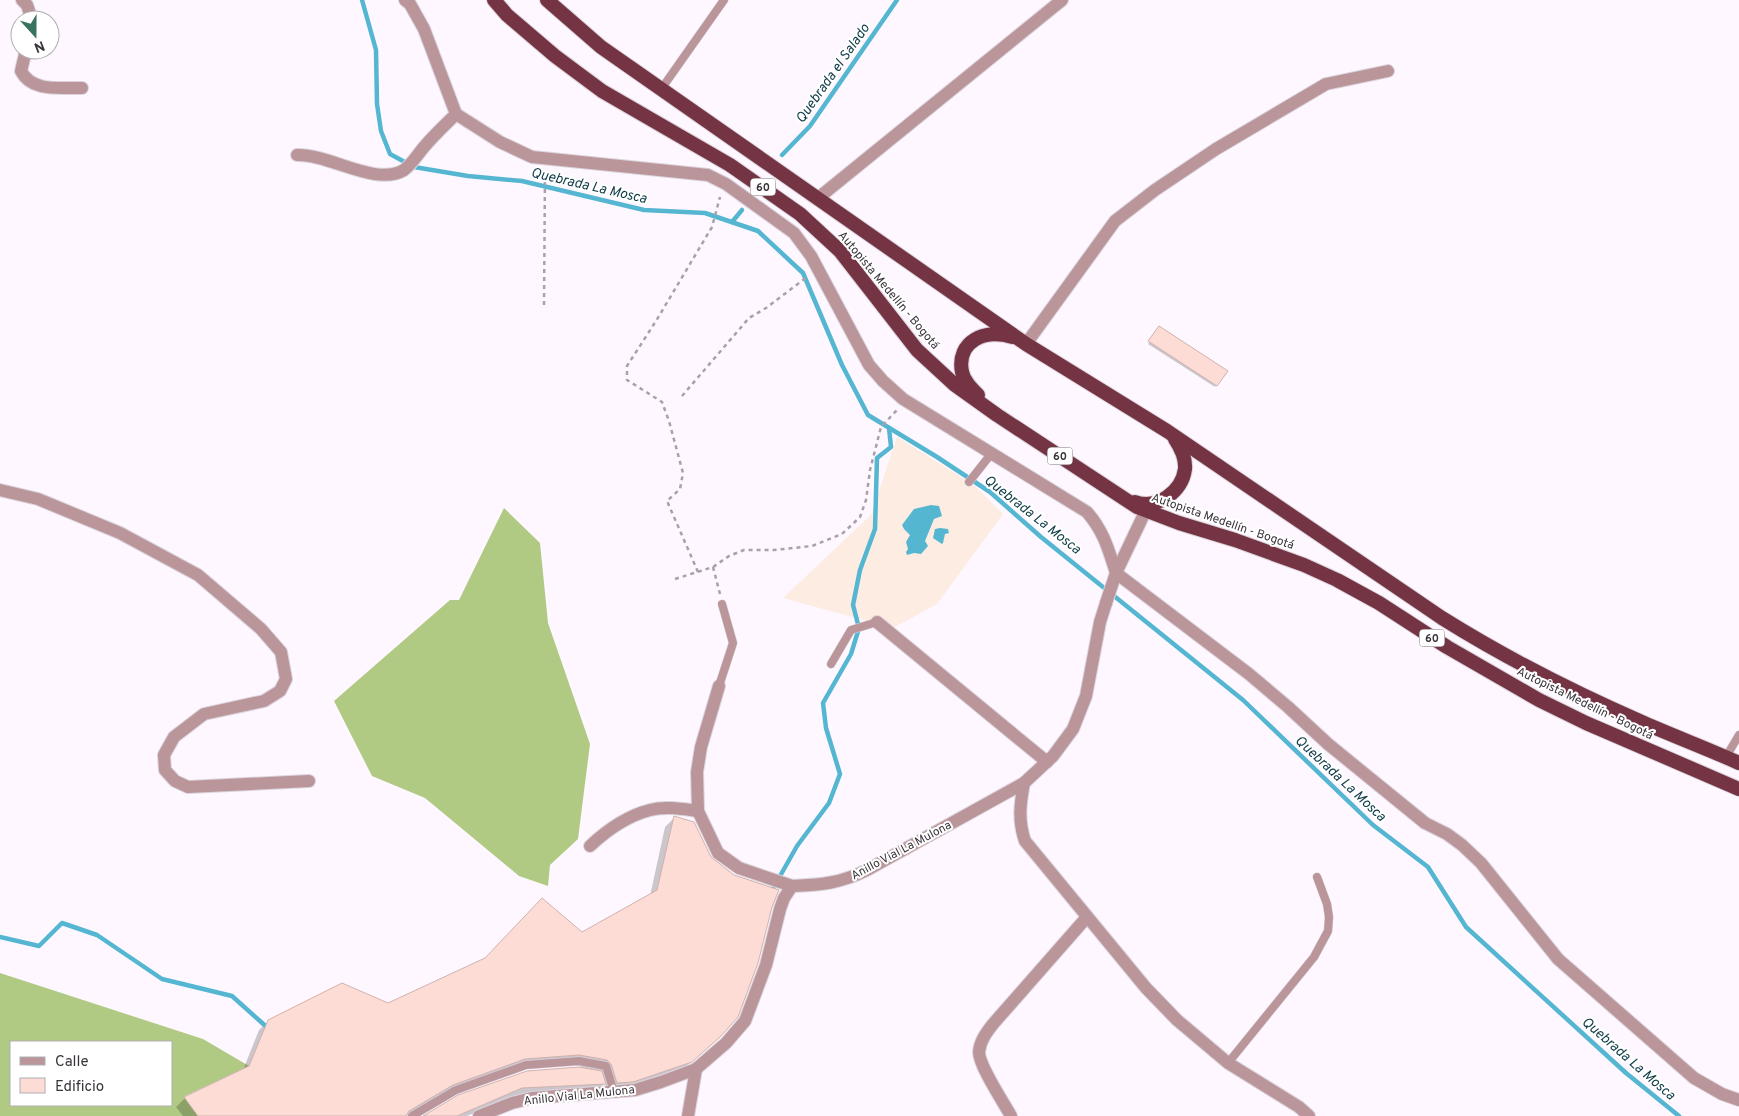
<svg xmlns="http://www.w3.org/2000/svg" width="1739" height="1116" font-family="Overpass,sans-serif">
<rect width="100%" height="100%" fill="#fef7ff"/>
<path fill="#fdece1" d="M897,437L974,485L1003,514L937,604L893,628L783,598L871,515Z"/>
<g fill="#b0ca83" fill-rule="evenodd">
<path d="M504,508L540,543L548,623L590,744L578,839L550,865L548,886L519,876L425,798L372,776L334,701L450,600H459Z"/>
<path d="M0,973L203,1039L249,1066L185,1096L198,1116H0ZM11,1042H171V1105H11Z"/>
</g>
<g fill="#55b6d1">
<path d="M931,505L939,506L942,516L934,519L925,541L928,546L921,554L914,553L907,555L906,552L908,549L906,542L910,535L904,529L902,525L914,509Z"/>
<path d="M940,528L948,529L949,533L945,534L943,543L942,544L933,538L935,529Z"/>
</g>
<g fill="#0003">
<path d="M1157,329L1216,385L1215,387L1148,344Z"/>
<path d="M674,818L709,1046L681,1071L608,1092L605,1083L595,1093L512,1097L467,1116H425L527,1072L583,1067L569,1064L515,1068L444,1093L405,1116H183L176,1107L185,1098L243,1070L259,1030L269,1021L388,1004L582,934L650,896L665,827Z"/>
</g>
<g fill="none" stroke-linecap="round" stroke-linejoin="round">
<g stroke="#55b6d1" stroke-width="4.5">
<path d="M362,0L376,50L377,104L381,131L390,154L414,167L468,176L522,181L644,210L705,213L758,231L803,273L842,365L868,415L937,457L990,492L1041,537L1243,700L1373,825L1428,867L1466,927L1626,1073L1679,1116"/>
<path d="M782,155L810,126L897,0"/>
<path d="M732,222L742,210"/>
<path d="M771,892L797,846L829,803L840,774L826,728L823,703L851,654L859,628L853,605L860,570L875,529L877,458L891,447L889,428"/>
<path d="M0,937L39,946L62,923L97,935L162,979L232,996L270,1030"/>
</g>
</g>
<g fill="#fedcd6" stroke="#cfb2ad">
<path d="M1159,326L1228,371L1217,386L1148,341Z"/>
<path d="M674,816L694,822L711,857L734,875L779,890L772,907L758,963L738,1017L720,1037L692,1062L633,1082L617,1083L611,1064L607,1060L579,1055L525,1059L453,1085L409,1111L406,1116H198L184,1097L249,1066L268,1020L342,983L388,1003L485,958L542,898L582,932L657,890Z"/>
<path d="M579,1067L602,1071L606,1084L522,1088L457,1116H423L458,1095L527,1071Z"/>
</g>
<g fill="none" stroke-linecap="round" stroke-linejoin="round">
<g stroke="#dbd4dc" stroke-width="9">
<g id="service">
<path d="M662,88L724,0"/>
<path d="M969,482L991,454"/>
<path d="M831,664L851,630L877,622"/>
<path d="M719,686L733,643L722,604"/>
<path d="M1726,757L1739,735"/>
<path d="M1228,1063L1314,957L1328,931L1329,917L1327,904L1317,877"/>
<path d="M412,1116L456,1090L526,1065L579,1061L606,1066L614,1092"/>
</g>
</g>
<g stroke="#dbd4dc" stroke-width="14">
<g id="minor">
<path d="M22,0L27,5L32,20"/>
<path d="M26,50L21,71C32,93 62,87 82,88"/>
<path d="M297,155C330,154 376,187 404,170C412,164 418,154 424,147C434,135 445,125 456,114"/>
<path d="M817,199L1062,0"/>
<path d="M1026,344L1115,221L1155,190L1216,149L1326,84L1388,71"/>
<path d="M0,490L38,499L120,533L198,575L261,629L281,652L286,679L280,691L264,701L204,714L174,737L164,755L165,770L175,781L188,787L309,781"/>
<path d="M1106,603L1116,573L1146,510"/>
<path d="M877,622L1047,762"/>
<path d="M719,686L701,747L697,772L698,811L718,853L739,868L792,886"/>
<path d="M1024,783C1020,804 1018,821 1025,841L1146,988L1177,1020L1228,1063L1299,1107L1309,1116"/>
<path d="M590,846C607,830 627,816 650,810C665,806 682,809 698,811"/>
<path d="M688,1116L696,1069"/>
<path d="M1011,1116C1004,1103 979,1066 979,1052C980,1041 986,1033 993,1024L1087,917"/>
</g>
</g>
<g stroke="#dbd4dc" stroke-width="14">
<g id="tertiary">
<path d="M405,0L410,4L424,29L456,114L500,142L532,157L708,175L726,184L794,233L811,256L869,365L883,381L903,399L1087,512C1104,532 1108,548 1116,573L1249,674L1288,707L1328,744L1425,823L1447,834L1462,845L1481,863L1558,959L1694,1078L1722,1094L1739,1100"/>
<path d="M479,1116L512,1103L532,1098L635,1090L661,1082L696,1069L726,1043L745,1021L766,965L780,909L784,898L792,886C821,885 841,883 867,870L1024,783L1053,756L1073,729L1086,696L1100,622L1106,603"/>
</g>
</g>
<g stroke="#dbd4dc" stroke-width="16">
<g id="trunk">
<path d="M494,0L507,15L555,56L602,91L730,165L800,214L840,251L917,350L955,385L997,415L1137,507L1179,523L1235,540L1304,565L1337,580L1379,603L1447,647L1539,700L1586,723L1739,789"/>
<path d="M547,0L601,47L1026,344L1167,431L1442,618C1506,658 1575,693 1644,723C1676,737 1708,749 1739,763"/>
<path d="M978,395C971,388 964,381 962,372C956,341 986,328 1012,337"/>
<path d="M1135,502C1158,510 1182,491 1185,469C1186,458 1181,448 1175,439"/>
</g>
</g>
<g stroke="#a8a1a9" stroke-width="2.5" stroke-dasharray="4 4" stroke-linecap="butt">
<path d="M544,305L545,172"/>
<path d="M682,396L749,318L766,308L807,277"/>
<path d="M713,567L720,594"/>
<path d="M698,572L667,501L680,489L683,473L669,421L662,402L627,380V366L656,321L712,227L720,197"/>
<path d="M675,579L713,567L729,556L744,550H774L812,546L842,534L860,517L866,500L870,470L881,427L897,410"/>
</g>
<use href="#service" stroke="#ba969b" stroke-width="8"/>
<use href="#minor" stroke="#ba969b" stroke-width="12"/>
<use href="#tertiary" stroke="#ba969b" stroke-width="12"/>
<use href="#trunk" stroke="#743443" stroke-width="14"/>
</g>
<g text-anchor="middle" stroke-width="4" stroke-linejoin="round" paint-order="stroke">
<g fill="#fff" stroke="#757076" stroke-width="1">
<rect x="750.5" y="178.5" width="25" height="17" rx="4"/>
<rect x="1047.5" y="447.5" width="25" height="17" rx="4"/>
<rect x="1419.5" y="629.5" width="25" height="17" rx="4"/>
</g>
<g font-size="11" font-weight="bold" fill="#3a333b">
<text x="763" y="191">60</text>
<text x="1060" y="460">60</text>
<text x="1432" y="642">60</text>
</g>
<g font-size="12" fill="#3a333b" stroke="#fff">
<text transform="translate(889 290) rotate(50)" y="4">Autopista Medellín - Bogotá</text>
<text transform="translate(1223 521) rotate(19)" y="4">Autopista Medellín - Bogotá</text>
<text transform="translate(1585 703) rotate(26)" y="4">Autopista Medellín - Bogotá</text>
<text transform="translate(901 850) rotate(-28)" y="4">Anillo Vial La Mulona</text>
<text transform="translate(579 1095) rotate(-6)" y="4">Anillo Vial La Mulona</text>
</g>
<g font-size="14" font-style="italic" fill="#0f3c47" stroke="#fff">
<text transform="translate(832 73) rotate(-55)" y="5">Quebrada el Salado</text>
<text transform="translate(589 185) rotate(13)" y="5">Quebrada La Mosca</text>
<text transform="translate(1033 514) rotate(38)" y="5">Quebrada La Mosca</text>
<text transform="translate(1341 778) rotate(43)" y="5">Quebrada La Mosca</text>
<text transform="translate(1629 1058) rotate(41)" y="5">Quebrada La Mosca</text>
</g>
</g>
<rect x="10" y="1041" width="162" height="65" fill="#ffffff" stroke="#b0adb1"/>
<rect x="20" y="1057" width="25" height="8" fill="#ba969b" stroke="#b0adb1"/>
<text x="55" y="1066" font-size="15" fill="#3a333b">Calle</text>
<rect x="20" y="1078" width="25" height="15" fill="#fedcd6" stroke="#b0adb1"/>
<text x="55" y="1091" font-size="15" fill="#3a333b">Edificio</text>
<g transform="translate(35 35) rotate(159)"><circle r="24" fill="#ffffff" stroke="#b0adb1"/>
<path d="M0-4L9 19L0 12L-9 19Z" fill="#37735d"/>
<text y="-8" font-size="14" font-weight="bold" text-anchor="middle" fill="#3a333b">N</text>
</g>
</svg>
